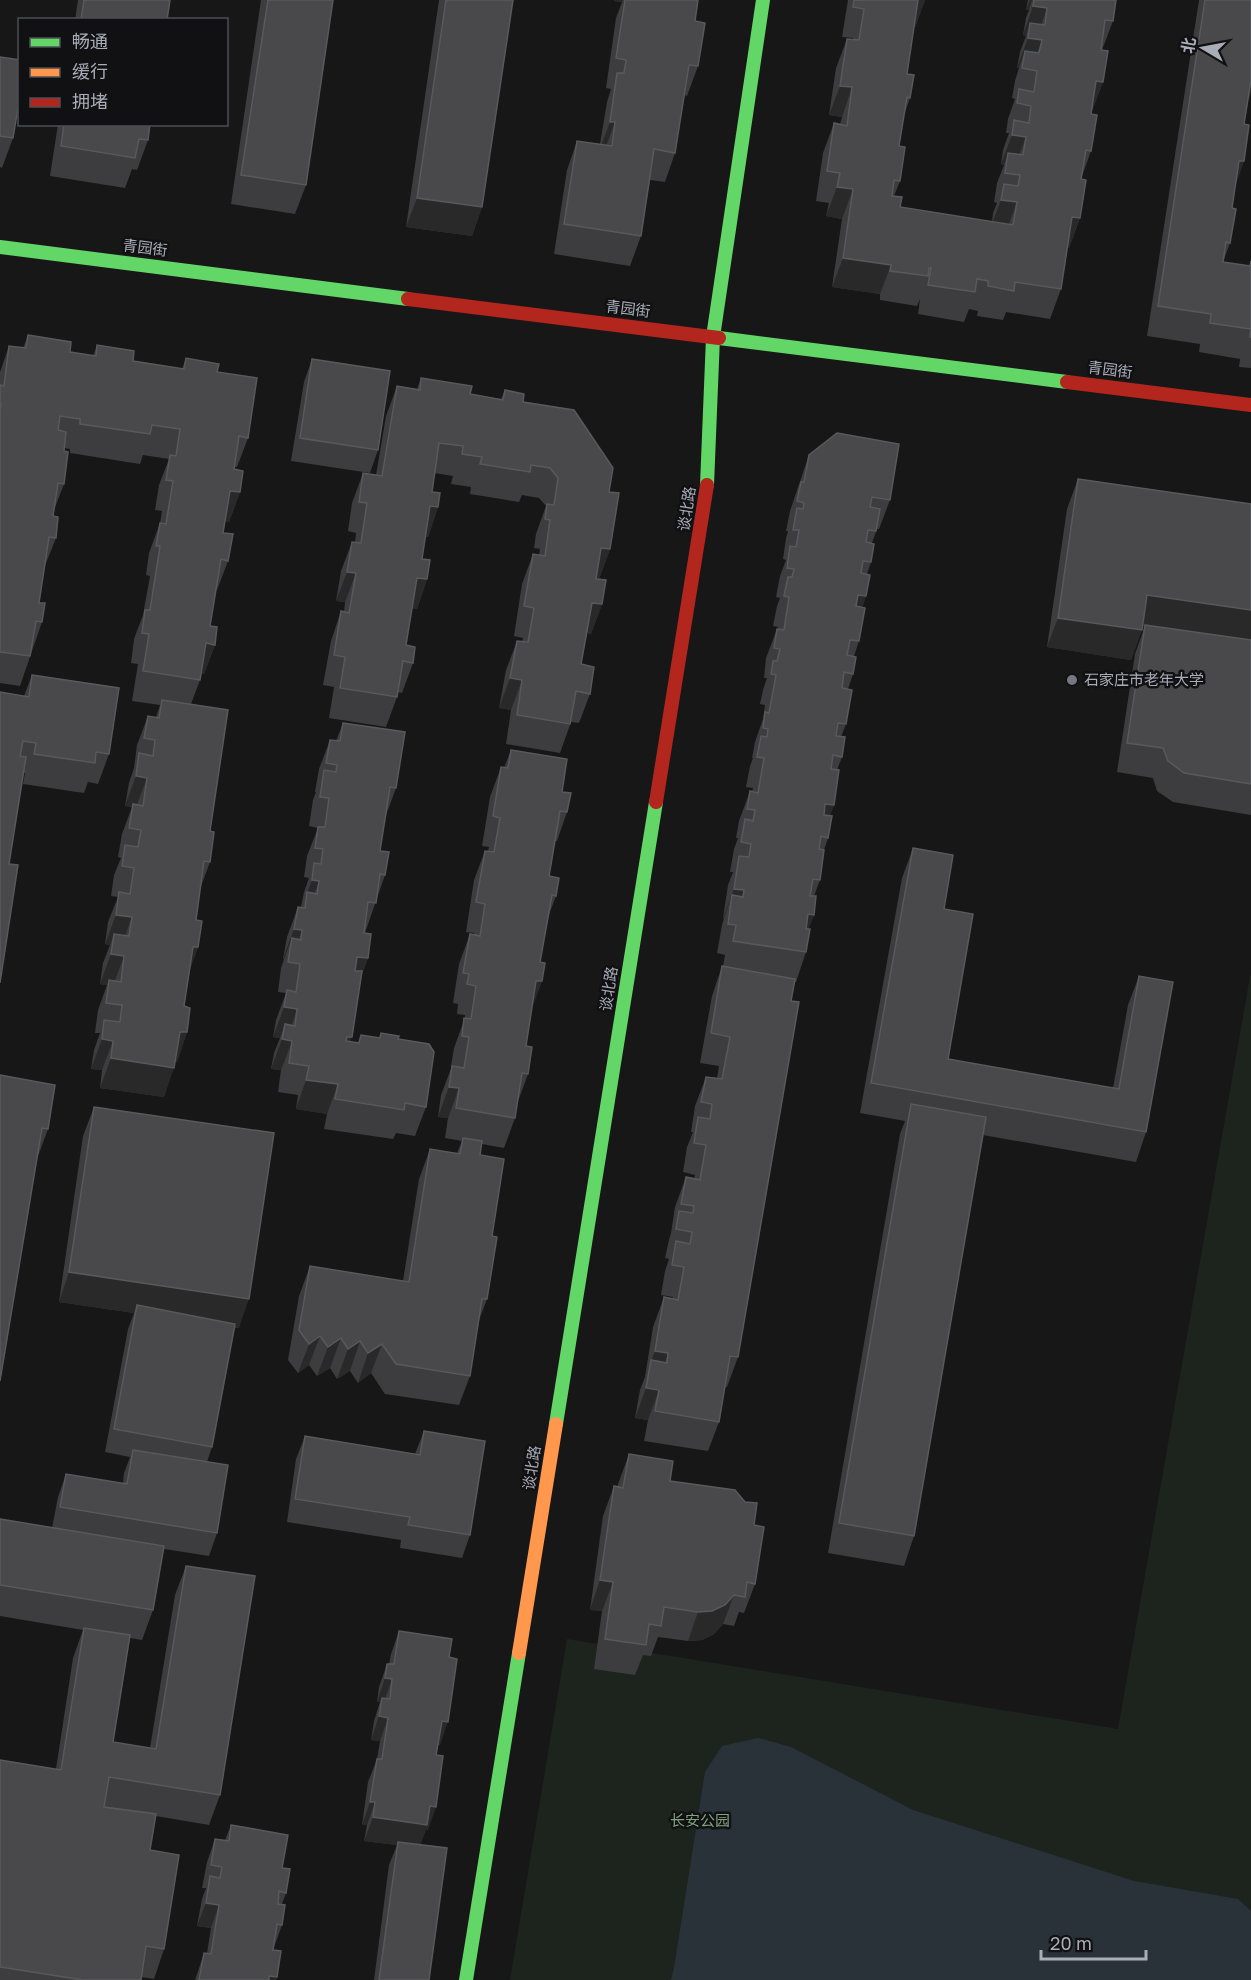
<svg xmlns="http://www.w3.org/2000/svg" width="1251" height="1980" font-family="'Golos Text','Noto Sans SC',sans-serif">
<rect width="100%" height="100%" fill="#171717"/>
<path fill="#1d241e" d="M1251,971V1980H510L567,1639L1118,1729Z"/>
<path fill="#2a3239" d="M758,1738L791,1747L913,1810L1134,1881L1238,1899L1251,1911V1980H671L674,1968L705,1772L722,1746Z"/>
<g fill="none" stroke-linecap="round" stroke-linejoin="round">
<g stroke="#63d668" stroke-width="14">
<path d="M0,247L408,299"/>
<path d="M719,338L1067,382"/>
<path d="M707,485L713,337L763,0"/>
<path d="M556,1424L656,802"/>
<path d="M466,1980L519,1653"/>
</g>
<path stroke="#ff974d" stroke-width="14" d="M519,1653L556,1424"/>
<g stroke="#b3261e" stroke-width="14">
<path d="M408,299L719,338"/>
<path d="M1067,382L1251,405"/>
<path d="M656,802L707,485"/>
</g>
</g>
<g fill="#3d3d3f">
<path d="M78,0H170L167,20H75Z"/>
<path d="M261,0H333L306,185L295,214L231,204Z"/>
<path d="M439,0H513L482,207L472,236L406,227Z"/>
<path d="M614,0H698L695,21L698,66L687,96L684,95L675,153L665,182L650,180L641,236L630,266L554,254L567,170L577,141L600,144L607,102L611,89L606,88L616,18L622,2L614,1Z"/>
<path d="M848,0H925L915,27H914L907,74L910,98L904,115L899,146L900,181L894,196L900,207L992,222L993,213L997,203L994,202L997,183L1004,165L1001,164L1003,150L1009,133H1006L1008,119L1015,99L1012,98L1015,81L1019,68H1017L1020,52L1026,36L1023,35L1026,18L1029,10H1026L1028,0H1116L1113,21L1102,50L1103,82L1092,111L1091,151L1081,179L1080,218L1069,248L1067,247L1061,289L1050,319L1006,312L1003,320L977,316L978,311L969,309L964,322L918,314L920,299L917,306L880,300V294L832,287L842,219L826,216L829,203L816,201L823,153L834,123L840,124L842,117L829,115L836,68L847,39L853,40V38L842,37Z"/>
<path d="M1199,0H1251L1248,103L1244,124V161L1235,186L1232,208L1230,243L1223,262L1249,266L1251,261V368L1239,367L1240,359L1199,352L1200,344L1147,336Z"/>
<path d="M0,57L13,138L2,168L0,167Z"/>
<path d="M58,124H150L148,140L137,170L132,169L125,188L50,176Z"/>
<path d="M28,335L70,352L93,356L97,345L133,361L182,369L186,358L217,372L248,438L237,467H234V469L240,492L229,522L225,521L223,533L228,561L217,590H216L210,626L215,645L204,674H201L200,680L191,704L210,831V862L200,889L196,920L198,947L190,969L184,1006L187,1032L177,1062H175L164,1097L100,1088L102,1070L91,1069L94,1050L100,1033H95L98,1010L107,985L100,984L103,963L110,945L105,944L108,922L118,897L111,896L114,875L121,858L118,857L122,834L132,807L125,806L129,783L134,768L137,745L148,716L156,717L160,705L132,701L138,664L131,663L134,639L143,615L150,576L146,575L149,553L160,523L162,511L155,510L159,485L169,459L143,455L140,464L70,453V449L64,448V484L54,510L53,516L56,538L44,568L39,603L42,622L20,686L0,683V372L9,346L23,348Z"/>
<path d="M312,359L378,450L370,473L291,461L304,382Z"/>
<path d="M421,378L470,394L501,399L505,390L523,402L609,492L610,549L599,579L602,604L591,634L587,633L581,664L590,694L579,723L571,722L560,753L506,744L511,710L499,708L506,670L517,641L522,642L523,638L514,636L522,584L533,554L539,555L540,549L534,548L536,534L546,506L539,498L522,495L519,502L470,494L471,487L451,484L453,476L434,473L432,492L438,507L428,537H425L422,559L427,579L417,609L412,608L406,645L413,663L402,693L398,692L397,697L386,727L329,718L334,687L323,685L331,641L341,611L344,612L345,602L336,601L341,571L352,542H355L356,533L348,531L352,503L363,473L376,475L386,416L397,386L417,389Z"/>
<path d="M809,455L890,500L879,529H877L872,543L871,562L867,574L866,596L862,608L859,641L854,656L853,674L848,689L846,724L841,737L842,757L837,770L834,805L830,815L828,838L824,850L820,880L814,896V915L808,929L806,952L796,982H795L791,1001L738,1357L727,1387H725L719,1422L708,1451L644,1441L648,1420L635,1418L640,1390L645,1377L653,1327L664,1297L672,1299L673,1297L661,1295L665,1271L669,1259L665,1258L669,1240L671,1233L675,1207L686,1177L694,1179L695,1175L683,1172L687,1147L693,1132H691L695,1106L706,1077L717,1078L719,1066L700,1063L712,996L722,966H723L725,955L717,953L722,925L724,918H723L728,885L733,872H730L734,849L738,838H736L739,821L750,791L752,792L753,788L746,787L750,766L753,758H752L755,742L763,719L765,705L760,704L763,690L767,678H764L766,658L777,629H778V627L773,626L777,606L780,598L776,597L780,576L786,560L783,559L786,538L788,531H786L790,511Z"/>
<path d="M1078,479L1251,504V815L1173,802L1157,791L1153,778L1117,772L1135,654L1145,626H1143L1131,660L1047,647L1067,509Z"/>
<path d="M32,675L109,754L98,784L88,782L84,793L23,784L25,773H23L9,864L0,692L24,696Z"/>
<path d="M343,723L396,788L385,818L380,851L385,875L365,933L368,958L362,974L350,1042L358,1043L361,1035L379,1038L381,1033L398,1039L426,1107L415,1136L396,1133L393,1139L324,1129L327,1114L296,1109L298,1095L278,1092L281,1070L271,1069L274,1053L280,1038L273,1037L276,1020L286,993L278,992L281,968L284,959H283L287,937L298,907H301L304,892L309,878L304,877L307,856L318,828L309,826L313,800L316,792H315L319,769L330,740L336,741Z"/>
<path d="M511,750L562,792L567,812L557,841H555L549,876L556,896L547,920L540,962L542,981L532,1007L526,1046L528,1074L517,1104L515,1118L504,1148L482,1144L480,1155L492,1236L487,1299L478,1323L470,1376L459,1405L385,1394L371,1373L358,1383L350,1371L337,1379L330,1368L317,1376L309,1365L298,1373L288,1360L299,1296L310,1266L403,1281L419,1179L430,1149L457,1153L462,1141L445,1138L448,1118L438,1117L441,1095L452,1066H454H451L454,1048L465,1018V1015L457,1014L458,1004L453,1003L459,964L470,934L474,935V933L466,932L474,880L485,851H488L489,847L482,846L490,797L501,767L504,768Z"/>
<path d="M913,848L944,909L948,1059L1113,1088L1128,1005L1139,976L1146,1132L1136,1162L983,1135L914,1536L904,1566L828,1553L900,1134L905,1121L860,1113L902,878Z"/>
<path d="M0,1075L48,1129L37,1159Z"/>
<path d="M94,1107L239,1328H235L212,1447L207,1462L217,1533L209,1556L164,1549L153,1610L142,1640L130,1638L113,1742L150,1748L175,1595L186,1566L220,1795L209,1825L156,1816L150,1850L164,1949L154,1979L141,1977V1980H0V1760L56,1769L73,1658L83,1630L0,1616V1519L52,1528L58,1497L66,1474L123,1483L124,1473L130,1457L105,1452L128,1329L134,1313L59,1302L83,1136Z"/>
<path d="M424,1431L470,1535L462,1558L400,1548L401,1540L287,1522L296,1459L305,1436L415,1454Z"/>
<path d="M629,1454L670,1481L754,1525L755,1584L744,1613L739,1612L734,1626L723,1624L714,1634L702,1640L688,1641L658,1637L651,1656L643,1655L635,1675L594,1669L602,1611L590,1610L603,1516L614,1486L617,1487Z"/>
<path d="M399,1631L449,1657L440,1745H438L428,1830L426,1829L420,1845L429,1980H374L389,1865L397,1845L364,1841L367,1825H362L368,1782L377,1759L380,1741L371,1740L374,1721L380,1702H377L379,1687L387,1664H389L391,1654Z"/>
<path d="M231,1825L282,1868L286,1893L282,1904V1925L273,1950L277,1977L276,1980H195L204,1953H207L211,1928L197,1926L202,1899L206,1888H202L207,1862L215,1839L225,1840Z"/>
</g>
<g fill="#29292a">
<path d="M614,0H623L622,2L614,1Z"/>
<path d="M918,0H925L915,27H908Z"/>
<path d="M1030,0H1032L1029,10H1026Z"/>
<path d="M1033,6L1047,8L1037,37L1030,23L1026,36L1023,35Z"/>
<path d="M1028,38L1042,40L1031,70L1025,51L1019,68H1017Z"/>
<path d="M1251,76V93L1247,104Z"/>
<path d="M1096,81L1103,82L1092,111Z"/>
<path d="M840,86L852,87L842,117L829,115Z"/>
<path d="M610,122H615L604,152L599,151Z"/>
<path d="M1012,135L1026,137L1015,166L1008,153L1004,165L1001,164Z"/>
<path d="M1239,161H1244L1233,191Z"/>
<path d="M837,187L853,189L842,219L826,216Z"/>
<path d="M417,198L482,207L472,236L406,227Z"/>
<path d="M1001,200L1017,202L1006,232L990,229Z"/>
<path d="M1072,217L1080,218L1069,248L1061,247Z"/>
<path d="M843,258L891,265L880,294L832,287Z"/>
<path d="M230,491L240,492L229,522L219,520Z"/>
<path d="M430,506L438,507L428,537L419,536Z"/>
<path d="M601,548L610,549L599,579L591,578Z"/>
<path d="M347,572L356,573L345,602L336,601Z"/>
<path d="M417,578L427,579L417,609L406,607Z"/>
<path d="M858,595L866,596L856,625L847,624Z"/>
<path d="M1147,595L1251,610V642L1136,625Z"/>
<path d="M592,603L602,604L591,634L581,632Z"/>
<path d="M1058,618L1142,630L1131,660L1047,647Z"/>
<path d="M206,643L215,645L204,674L195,673Z"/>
<path d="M510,678L522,680L511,710L499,708Z"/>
<path d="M136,776L147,778L136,807L125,806Z"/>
<path d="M825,804L834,805L823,835Z"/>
<path d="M312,880L319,881L308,911L307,893Z"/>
<path d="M734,889L744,890L733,920L732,895L724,918H723Z"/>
<path d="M808,914L814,915L803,944Z"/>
<path d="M116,915L132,917L121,947L114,934L110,945L105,944Z"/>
<path d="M294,929L302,930L292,960V938L284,959H283Z"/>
<path d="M193,947H198L187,977Z"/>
<path d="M111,954L124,956L113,986L109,980L107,985L100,984Z"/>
<path d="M357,957L368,958L357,988L346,986Z"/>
<path d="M536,981H542L531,1011Z"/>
<path d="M284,1007L297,1009L287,1039L285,1024L280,1038L273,1037Z"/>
<path d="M180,1032H187L177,1062L169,1061Z"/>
<path d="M347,1037H352L341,1067Z"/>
<path d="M102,1039L113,1041L102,1070L91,1069Z"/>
<path d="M282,1039L292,1041L281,1070L271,1069Z"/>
<path d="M111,1058L174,1068L164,1097L100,1088Z"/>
<path d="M306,1080L338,1084L327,1114L296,1109Z"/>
<path d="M449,1087L459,1088L448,1118L438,1117Z"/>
<path d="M69,1272L249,1299L239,1328L135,1313L137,1305L134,1313L59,1302Z"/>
<path d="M320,1336L309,1365L298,1373L309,1344Z"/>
<path d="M341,1338L330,1368L317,1376L328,1347Z"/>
<path d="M360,1341L350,1371L337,1379L348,1349Z"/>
<path d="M382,1344L371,1373L358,1383L368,1353Z"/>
<path d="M655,1351L668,1353L658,1383L650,1364Z"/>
<path d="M646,1388L659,1390L648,1420L635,1418Z"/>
<path d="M600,1580L613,1582L602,1611L590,1610Z"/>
<path d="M734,1595L723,1624L714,1634L702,1640L688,1641L698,1612Z"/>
<path d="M385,1678L392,1679L384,1702L382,1698L380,1702H377Z"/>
<path d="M379,1716L388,1718L380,1741L371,1740Z"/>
<path d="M442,1721L448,1722L440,1745L433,1744Z"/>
<path d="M370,1802H375L367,1825H362Z"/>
<path d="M430,1806L436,1807L428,1830L426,1829L419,1848L398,1842L397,1845L364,1841L373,1817Z"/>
<path d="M206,1903L219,1905L211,1928L197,1926Z"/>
<path d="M269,1976L277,1977L276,1980H268Z"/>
</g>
<g fill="#49494c" stroke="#58595d" stroke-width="1.5">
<path d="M84,0H170L167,20H81Z"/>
<path d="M268,0H333L306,185L241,175Z"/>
<path d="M446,0H513L482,207L417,198Z"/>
<path d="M625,0H698L695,21L705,23L698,66L689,65L675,153L654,149L641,236L564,224L577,141L612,146L615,122H610L617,73H624L626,60L616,58Z"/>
<path d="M854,0H918L907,74L914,75L910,98L907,97L899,146L905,147L900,181L894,180L892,196L902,197L900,207L1013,225L1017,202L1001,200L1004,184L1018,186L1020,175L1005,173L1008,153L1023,155L1026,137L1012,135L1014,120L1029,123L1031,106L1017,103L1019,89L1034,92L1037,71L1022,68L1025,51L1039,53L1042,40L1028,38L1030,23L1045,25L1047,8L1033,6L1034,0H1116L1113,21L1105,20L1101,50L1108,51L1103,82L1096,81L1091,114L1097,115L1091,151L1086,150L1081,179L1086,180L1080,218L1072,217L1061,289L1015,282L1014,291L988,286V281L977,279L975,292L928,285L931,268H929L928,276L890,271L891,265L843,258L853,189L837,187L840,173L827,171L834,123L847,126L852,87L840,86L847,39L859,40L864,9L853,7Z"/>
<path d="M1205,0H1251V80L1244,124L1249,125L1244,161H1239L1232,208L1236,209L1230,243L1226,242L1223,262L1250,266L1251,261V337H1250L1251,329L1210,323L1211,314L1158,306Z"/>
<path d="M0,57L20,60V96L13,138L0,136Z"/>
<path d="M64,124H150L148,140L139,139L135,158L61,146Z"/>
<path d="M28,335L71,342L70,352L96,356L97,345L134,351L133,361L184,369L186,358L219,364L217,372L257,378L248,438L239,436L234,469L243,471L240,492L230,491L223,533L233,534L228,561L221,559L210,626L217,627L215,645L206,643L200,680L143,671L149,634L142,633L145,610H150L160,546H156L160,523L166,524L173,481L166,480L170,455L176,456L180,429L152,425L150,434L80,424V419L60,416L58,430L66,432L64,451L68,452L64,484L58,483L53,516L58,517L56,538L49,537L39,603H45L42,622L36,621L30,656L0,652V411L1,403L0,402V385L4,386L9,346L26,348Z"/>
<path d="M312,359L390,371L378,450L300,438Z"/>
<path d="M421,378L472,386L470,394L503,400L505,390L524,394L523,402L574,410L613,468L609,492L619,493L610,549L601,548L596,579L606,580L602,604L592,603L581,664L594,667L590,694L576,691L570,724L517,715L522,680L510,678L517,641L528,642L534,608L524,606L533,554L545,556L550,520L545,519L547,504L554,505L558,478L550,468L531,465L530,472L480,464L482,457L462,454L463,446L439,443L432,492L440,493L438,507L430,506L422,559L430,560L427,579L417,578L406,645L415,647L413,663L403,661L397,697L340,688L345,657L334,655L341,611L349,613L356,573L347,572L352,542L361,543L367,503L359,502L363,473L382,476L397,386L420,390Z"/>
<path d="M837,433L899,444L890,500L872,497L870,507L880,509L876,531L868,530L866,542L874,544L871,562L863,561L861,573L870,575L866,596L858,595L856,606L865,608L859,641L850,640L847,655L856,657L853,674L844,672L842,688L852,690L846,724L838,723L836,736L845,737L842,757L833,755L831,769L839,770L834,805L825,804L824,815L832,816L828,838L821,836L819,849L824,850L820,880L813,879L810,896H816L814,915L808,914L806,929H810L806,952L733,941L736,925L728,924L732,895L743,897L744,890L734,889L739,856L749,857L751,844L741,842L745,819L753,821L755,810L747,809L750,791L758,793L764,758L757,757L761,736L767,737L768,729L763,728L765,712L769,713L776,675L771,674L773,661H777L780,649L774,648L777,629L784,630L789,597L784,596L788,577H792L794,569L787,568L790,546L796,547L799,530H793L797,508L803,509L804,503L797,501L801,482H804L809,455Z"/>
<path d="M1078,479L1251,504V610L1147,595L1142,630L1058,618Z"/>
<path d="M1145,625L1251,640V784L1184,773L1168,761L1163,748L1127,743Z"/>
<path d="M32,675L119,688L109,754L96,752L95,763L34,754L36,743L23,741L20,756L26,757L9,864L18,865L0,983V692L29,697Z"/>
<path d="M162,700L228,710L210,831L214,832L210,862L204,861L196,920L202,921L198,947H193L184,1006L190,1008L187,1032H180L174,1068L111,1058L113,1041L102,1039L104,1020L120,1022L122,1005L106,1003L109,980L121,982L124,956L111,954L114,934L129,936L132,917L116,915L119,892L130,894L134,868L122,866L125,845L138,847L141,830L129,828L133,804L143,806L147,778L136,776L139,753L153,756L155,740L144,738L148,716L159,718Z"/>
<path d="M343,723L405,732L396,788L390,787L380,851L389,852L385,875L380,874L376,903L368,902L364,933L371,934L368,958L357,957L355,971H362L352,1037H347L346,1041L359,1043L361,1035L380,1038L381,1033L399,1036L398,1039L429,1044L434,1052L426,1107L405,1103L404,1110L335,1099L338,1084L306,1080L309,1066L289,1063L292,1041L282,1039L285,1024L295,1026L297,1009L284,1007L287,990L296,992L300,964L288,962L292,938L301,940L302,930L294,929L298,907L305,908L307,892L317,894L319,881L312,880L314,863L321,864L323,849L315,848L318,827H325L329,798L320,797L324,770L336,772L337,765L326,763L330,740L340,741Z"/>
<path d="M511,750L567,759L562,792L571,793L567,812L560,811L549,876L559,878L556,896L552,895L540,962L545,963L542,981H536L526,1046L532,1047L528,1074L522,1073L515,1118L456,1108L459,1088L449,1087L452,1066L464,1068L469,1037L462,1036L464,1018L471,1019L476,986L467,984L469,974L463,973L470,934L480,936L485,904L476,902L485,851L494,852L500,818L493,816L501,767L508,768Z"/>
<path d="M913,848L953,855L944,909L973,914L948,1059L1119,1089L1139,976L1173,982L1146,1132L871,1083Z"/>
<path d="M722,966L795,979L791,1001L799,1002L738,1357L730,1356L719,1422L655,1411L659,1390L646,1388L651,1360L667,1363L668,1353L655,1351L664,1297L678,1300L684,1267L672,1265L676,1241L690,1244L692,1232L676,1229L679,1211L693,1213L694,1206L681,1204L686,1177L700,1180L706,1145L694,1143L698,1117L710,1119L712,1104L701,1102L706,1077L722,1079L730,1037L711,1033Z"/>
<path d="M0,1075L55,1085L48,1129L42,1128L0,1381Z"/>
<path d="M911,1104L986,1117L914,1536L839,1523Z"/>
<path d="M94,1107L274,1133L249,1299L69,1272Z"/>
<path d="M463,1138L482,1141L480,1155L504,1159L492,1236L497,1237L487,1299H482L470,1376L396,1364L382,1344L368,1353L360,1341L348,1349L341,1338L328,1347L320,1336L309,1344L299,1330L310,1266L409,1282L430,1149L460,1154Z"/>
<path d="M137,1305L235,1324L212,1447L114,1429Z"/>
<path d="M424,1431L485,1441L470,1535L408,1525L410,1517L295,1499L305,1436L420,1455Z"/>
<path d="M133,1450L228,1465L217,1533L60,1507L66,1474L127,1484Z"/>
<path d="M629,1454L673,1461L670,1481L735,1490L745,1502L757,1503L754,1525L764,1527L755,1584L747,1582L745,1597L734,1595L725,1605L712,1611L698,1612L664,1607L661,1626L649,1624L646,1645L605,1639L613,1582L600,1580L614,1486L623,1488Z"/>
<path d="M0,1519L164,1546L153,1610L0,1585Z"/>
<path d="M186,1566L255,1576L220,1795L109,1777L104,1807L156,1814L150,1850L179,1855L164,1949L146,1946L141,1980H83L0,1967V1760L61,1770L84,1628L130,1635L113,1742L156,1749Z"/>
<path d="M399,1631L452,1639L449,1657L457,1659L448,1722L442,1721L436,1755L443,1756L436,1807L430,1806L427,1825L373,1817L375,1802H370L377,1759H382L388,1718L379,1716L382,1698L390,1699L392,1679L385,1678L387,1664H394Z"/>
<path d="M231,1825L288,1835L282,1868L290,1869L286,1893L279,1891L278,1904L285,1905L282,1925L277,1924L273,1950L281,1951L277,1977L269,1976V1980H199L204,1953L211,1954L219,1905L206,1903L210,1876L220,1878L222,1867L211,1865L215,1839L229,1841Z"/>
<path d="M398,1842L447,1848L429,1980H379Z"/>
</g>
<circle fill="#757880" stroke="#111113" stroke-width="2" cx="1072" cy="680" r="6"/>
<g text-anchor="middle" stroke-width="5" stroke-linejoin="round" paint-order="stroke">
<g font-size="15" fill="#a8adb8" stroke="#111113">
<text transform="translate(145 248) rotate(7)" y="5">青园街</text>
<text transform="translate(628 309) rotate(7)" y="5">青园街</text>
<text transform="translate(1110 370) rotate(7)" y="5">青园街</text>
<text transform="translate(687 509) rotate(-81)" y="5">谈北路</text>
<text transform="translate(609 989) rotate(-81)" y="5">谈北路</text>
<text transform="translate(532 1468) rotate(-81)" y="5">谈北路</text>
</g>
<g font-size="15" fill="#a8adb8" stroke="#111113" text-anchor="start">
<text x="1084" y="685">石家庄市老年大学</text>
</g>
<g font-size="15" fill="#7fa381" stroke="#111113">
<text x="700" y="1826">长安公园</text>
</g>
</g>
<rect x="18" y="18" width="210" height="108" fill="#111113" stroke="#4d4f55" stroke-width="1.5"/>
<rect x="30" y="38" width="30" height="9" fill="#63d668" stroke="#4d4f55" stroke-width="1.5"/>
<text x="72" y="48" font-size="18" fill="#a8adb8">畅通</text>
<rect x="30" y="68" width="30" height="9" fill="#ff974d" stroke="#4d4f55" stroke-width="1.5"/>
<text x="72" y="78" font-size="18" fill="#a8adb8">缓行</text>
<rect x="30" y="98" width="30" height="9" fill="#b3261e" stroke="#4d4f55" stroke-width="1.5"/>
<text x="72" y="108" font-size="18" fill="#a8adb8">拥堵</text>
<g transform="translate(1203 48) rotate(280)" stroke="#111113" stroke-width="4.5" paint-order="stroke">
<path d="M0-4.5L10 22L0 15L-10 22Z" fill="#a8adb8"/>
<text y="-9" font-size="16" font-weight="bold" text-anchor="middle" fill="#a8adb8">北</text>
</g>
<path d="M1041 1950v9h105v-9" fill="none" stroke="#a8adb8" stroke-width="3"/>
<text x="1050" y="1950" font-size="18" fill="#a8adb8" stroke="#111113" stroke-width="4.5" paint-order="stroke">20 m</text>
</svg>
